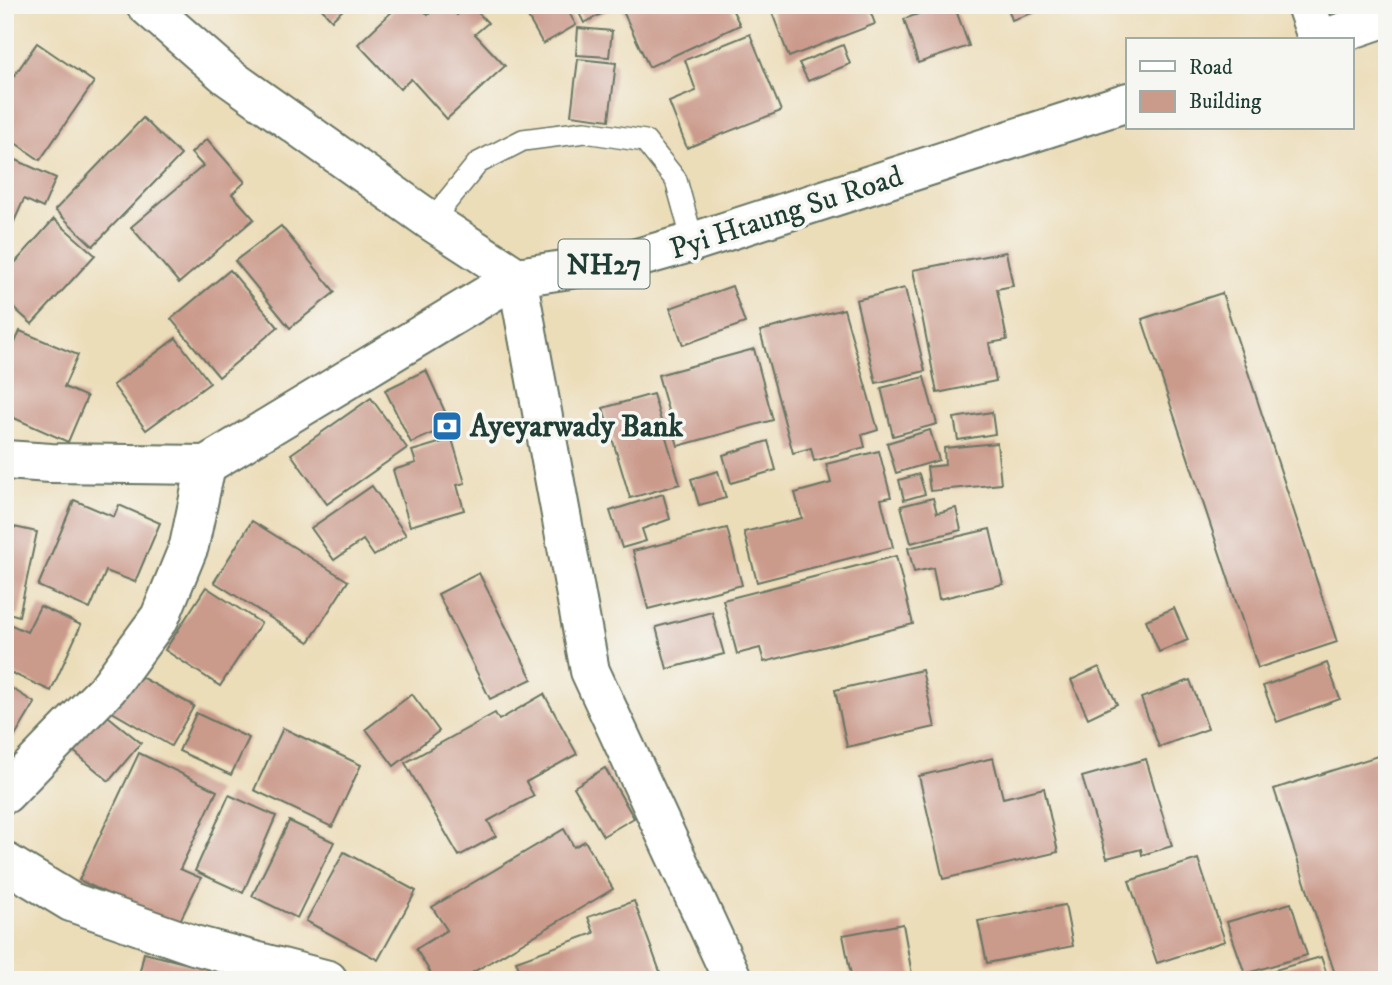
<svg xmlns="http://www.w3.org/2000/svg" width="1392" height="985" font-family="'IM FELL DW Pica',serif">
<rect width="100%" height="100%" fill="#f6f6f2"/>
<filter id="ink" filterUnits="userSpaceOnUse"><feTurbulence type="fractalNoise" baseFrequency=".0143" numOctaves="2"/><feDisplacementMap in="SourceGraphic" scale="14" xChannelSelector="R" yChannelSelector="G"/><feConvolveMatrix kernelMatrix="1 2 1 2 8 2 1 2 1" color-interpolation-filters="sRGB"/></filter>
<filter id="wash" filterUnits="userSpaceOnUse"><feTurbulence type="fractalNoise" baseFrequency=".00686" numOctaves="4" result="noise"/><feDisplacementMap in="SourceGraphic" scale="28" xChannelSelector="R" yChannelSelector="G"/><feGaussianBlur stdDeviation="1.57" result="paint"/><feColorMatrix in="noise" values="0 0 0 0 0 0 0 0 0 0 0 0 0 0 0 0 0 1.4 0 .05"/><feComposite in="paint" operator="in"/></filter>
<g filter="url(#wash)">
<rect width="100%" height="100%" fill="#ecddb9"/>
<g id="blocks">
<g fill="#ca9a8b">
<path d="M318,5H348L332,20Z"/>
<path d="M399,5H419L428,15L438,5H449L457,15L468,5H471L488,23L475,34L505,66L447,119L411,79L400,89L358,44Z"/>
<path d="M521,5H565L576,25L543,44Z"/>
<path d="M575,5H609L611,9L584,23Z"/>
<path d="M620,5H730L740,25L649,67Z"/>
<path d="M769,5H868L875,24L789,57Z"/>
<path d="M943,5H954L969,46L918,63L904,19Z"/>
<path d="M1007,5H1051L1052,6L1012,20Z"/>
<path d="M578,28L612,31L609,57L576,55Z"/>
<path d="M750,34L781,111L687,148L669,102L696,91L685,60Z"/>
<path d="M37,43L94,82L40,160L5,136V89Z"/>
<path d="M843,45L850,64L808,81L799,63Z"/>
<path d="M578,59L616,63L609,120L571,115Z"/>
<path d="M143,118L181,155L93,246L55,210Z"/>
<path d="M207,139L245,182L232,194L254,219L179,283L131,227L203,166L191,153Z"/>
<path d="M5,155L56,178L43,208L24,199L5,242Z"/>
<path d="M54,219L95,255L32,324L5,300V274Z"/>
<path d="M281,226L335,292L290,328L235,261Z"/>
<path d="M1006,252L1013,286L997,289L1007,340L989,343L996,381L937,393L913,270Z"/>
<path d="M230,270L278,327L219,377L171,319Z"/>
<path d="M732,286L745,323L683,345L670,308Z"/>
<path d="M905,288L925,371L876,383L856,300Z"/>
<path d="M1222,293L1337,642L1258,668L1142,319Z"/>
<path d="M844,309L878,430L862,435L865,447L814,461L811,448L793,453L760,331Z"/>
<path d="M20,331L78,355L64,387L87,397L68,442L5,414V365Z"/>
<path d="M176,338L210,383L146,430L113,385Z"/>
<path d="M754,349L773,420L678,446L658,375Z"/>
<path d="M426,370L451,425L411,443L385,390Z"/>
<path d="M924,377L937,424L893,436L881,388Z"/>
<path d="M653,394L680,484L630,498L603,408Z"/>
<path d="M371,398L407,448L327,504L291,454Z"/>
<path d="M992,412L995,434L958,440L954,418Z"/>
<path d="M930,430L939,460L896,473L887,443Z"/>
<path d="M452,439L465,483L457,485L464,510L410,526L393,470L416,463L412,451Z"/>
<path d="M768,441L776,470L731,483L723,455Z"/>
<path d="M997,443L1001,484L930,491L927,467L945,465L944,448Z"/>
<path d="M879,451L891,497L881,499L893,547L757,582L744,532L802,518L795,493L831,483L826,464Z"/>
<path d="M718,471L726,498L699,505L691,479Z"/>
<path d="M919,474L925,494L904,500L899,480Z"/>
<path d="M372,486L406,535L374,556L363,540L334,560L311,528Z"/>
<path d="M663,494L670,519L642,529L646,541L622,548L610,511Z"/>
<path d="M933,498L937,513L956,508L961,530L911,543L901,506Z"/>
<path d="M74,500L114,517L119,505L160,523L135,582L106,571L90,609L38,586Z"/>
<path d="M252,521L348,581L309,642L214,582Z"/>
<path d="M5,525L37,532L19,616L5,612Z"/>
<path d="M727,528L742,585L648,609L633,551Z"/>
<path d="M990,529L1003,584L939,599L933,568L914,572L908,548Z"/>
<path d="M896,556L913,624L764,662L760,648L737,654L723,600Z"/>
<path d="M479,573L532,679L490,699L438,594Z"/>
<path d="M206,587L261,623L220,686L165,650Z"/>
<path d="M40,606L81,625L51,691L5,670V622L27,632Z"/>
<path d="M1174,608L1188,640L1159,652L1146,620Z"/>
<path d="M712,612L724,654L667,669L656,627Z"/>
<path d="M1327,663L1340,699L1277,722L1263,686Z"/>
<path d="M1099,667L1117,704L1088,718L1071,680Z"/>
<path d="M128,670L194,706L171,746L107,709Z"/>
<path d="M922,670L935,727L847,747L835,690Z"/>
<path d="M1190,680L1208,729L1159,747L1141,698Z"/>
<path d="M5,684L35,703L14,738L5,733Z"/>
<path d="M412,694L439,731L394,766L366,729Z"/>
<path d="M544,694L577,754L526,782L534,796L488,821L496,836L459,856L405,763L495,713L499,720Z"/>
<path d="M98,708L141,743L109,781L66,745Z"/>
<path d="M196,713L249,738L231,775L179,751Z"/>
<path d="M283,728L361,765L332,827L254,790Z"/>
<path d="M139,753L217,791L180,869L201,878L177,927L79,880Z"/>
<path d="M1387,753V792L1381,794L1387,811V980H1337L1274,789Z"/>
<path d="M993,758L1003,798L1044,788L1058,852L943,879L919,776Z"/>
<path d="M1146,759L1172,846L1142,855L1141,849L1107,858L1082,777Z"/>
<path d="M605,768L634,818L603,836L574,787Z"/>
<path d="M229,795L276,816L243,893L195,871Z"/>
<path d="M289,821L334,842L297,918L252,896Z"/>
<path d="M564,829L574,847L585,841L613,889L460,980H435L416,949L447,930L432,907Z"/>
<path d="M344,852L416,891L378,960L306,921Z"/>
<path d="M1198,859L1225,941L1157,963L1129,881Z"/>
<path d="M634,901L663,980H523L516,961L594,933L588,917Z"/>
<path d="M1291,903L1307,955L1245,974L1227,922Z"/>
<path d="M1065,905L1073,946L987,963L978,921Z"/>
<path d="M903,924L913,980H852L843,935Z"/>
<path d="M144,953L209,969L206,980H138Z"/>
<path d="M1321,957L1329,980H1244L1243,979Z"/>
</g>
</g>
</g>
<g filter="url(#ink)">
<use href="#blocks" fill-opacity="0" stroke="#677563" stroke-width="2"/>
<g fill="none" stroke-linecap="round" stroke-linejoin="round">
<g stroke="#677563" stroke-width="24">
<path id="service" d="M431,221L478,163L523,140L585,132L645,141L676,180L693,242"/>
</g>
<g stroke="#677563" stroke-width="42">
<g id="minor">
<path d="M1306,5L1318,40"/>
<path d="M5,460L51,463L206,465L517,277"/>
<path d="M5,794L108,688L160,617L189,546L206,465"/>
<path d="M5,862L71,902L194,945L328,980"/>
</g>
</g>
<g stroke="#677563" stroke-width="42">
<path id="primary" d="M517,277L590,671L733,980"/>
</g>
<g stroke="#677563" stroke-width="42">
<g id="trunk">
<path d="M146,5L227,76L431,221L517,277L630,260L693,242L1128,102"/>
<path d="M1320,40L1387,17"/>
</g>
</g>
<use href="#service" stroke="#fff" stroke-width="21"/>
<use href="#minor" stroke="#fff" stroke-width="38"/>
<use href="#primary" stroke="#fff" stroke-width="38"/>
<use href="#trunk" stroke="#fff" stroke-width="38"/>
</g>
</g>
<defs>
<g id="bank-square" transform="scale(1.575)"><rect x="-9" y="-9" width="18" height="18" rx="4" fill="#1f6fb2" stroke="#f6f6f2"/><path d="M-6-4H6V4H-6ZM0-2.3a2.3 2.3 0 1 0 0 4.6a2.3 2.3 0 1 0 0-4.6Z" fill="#fff"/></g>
</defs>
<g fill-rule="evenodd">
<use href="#bank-square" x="447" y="426"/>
</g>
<g text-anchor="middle" stroke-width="7" stroke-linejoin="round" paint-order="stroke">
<rect fill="#f6f6f2" stroke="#60746d" stroke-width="2" x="558.5" y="239.5" width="91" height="49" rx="5"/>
<g font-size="28" font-weight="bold" fill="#1f3d34">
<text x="604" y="274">NH27</text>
</g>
<g font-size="30" fill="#1f3d34" stroke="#f6f6f2">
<text transform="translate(786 212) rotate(-18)" y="10">Pyi Htaung Su Road</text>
</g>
<g font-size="30" font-weight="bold" fill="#1f3d34" stroke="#f6f6f2" text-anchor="start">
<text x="470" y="436">Ayeyarwady Bank</text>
</g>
</g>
<rect width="1392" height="985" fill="none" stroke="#f6f6f2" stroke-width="28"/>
<rect x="1126" y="38" width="228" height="91" fill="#f6f6f2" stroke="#a0aca6" stroke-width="2"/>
<rect x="1140" y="61" width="35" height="10" fill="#ffffff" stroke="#a0aca6" stroke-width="2"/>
<text x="1189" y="74" font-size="21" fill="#1f3d34">Road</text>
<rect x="1140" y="91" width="35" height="21" fill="#ca9a8b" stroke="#a0aca6" stroke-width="2"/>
<text x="1189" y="108" font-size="21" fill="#1f3d34">Building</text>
</svg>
